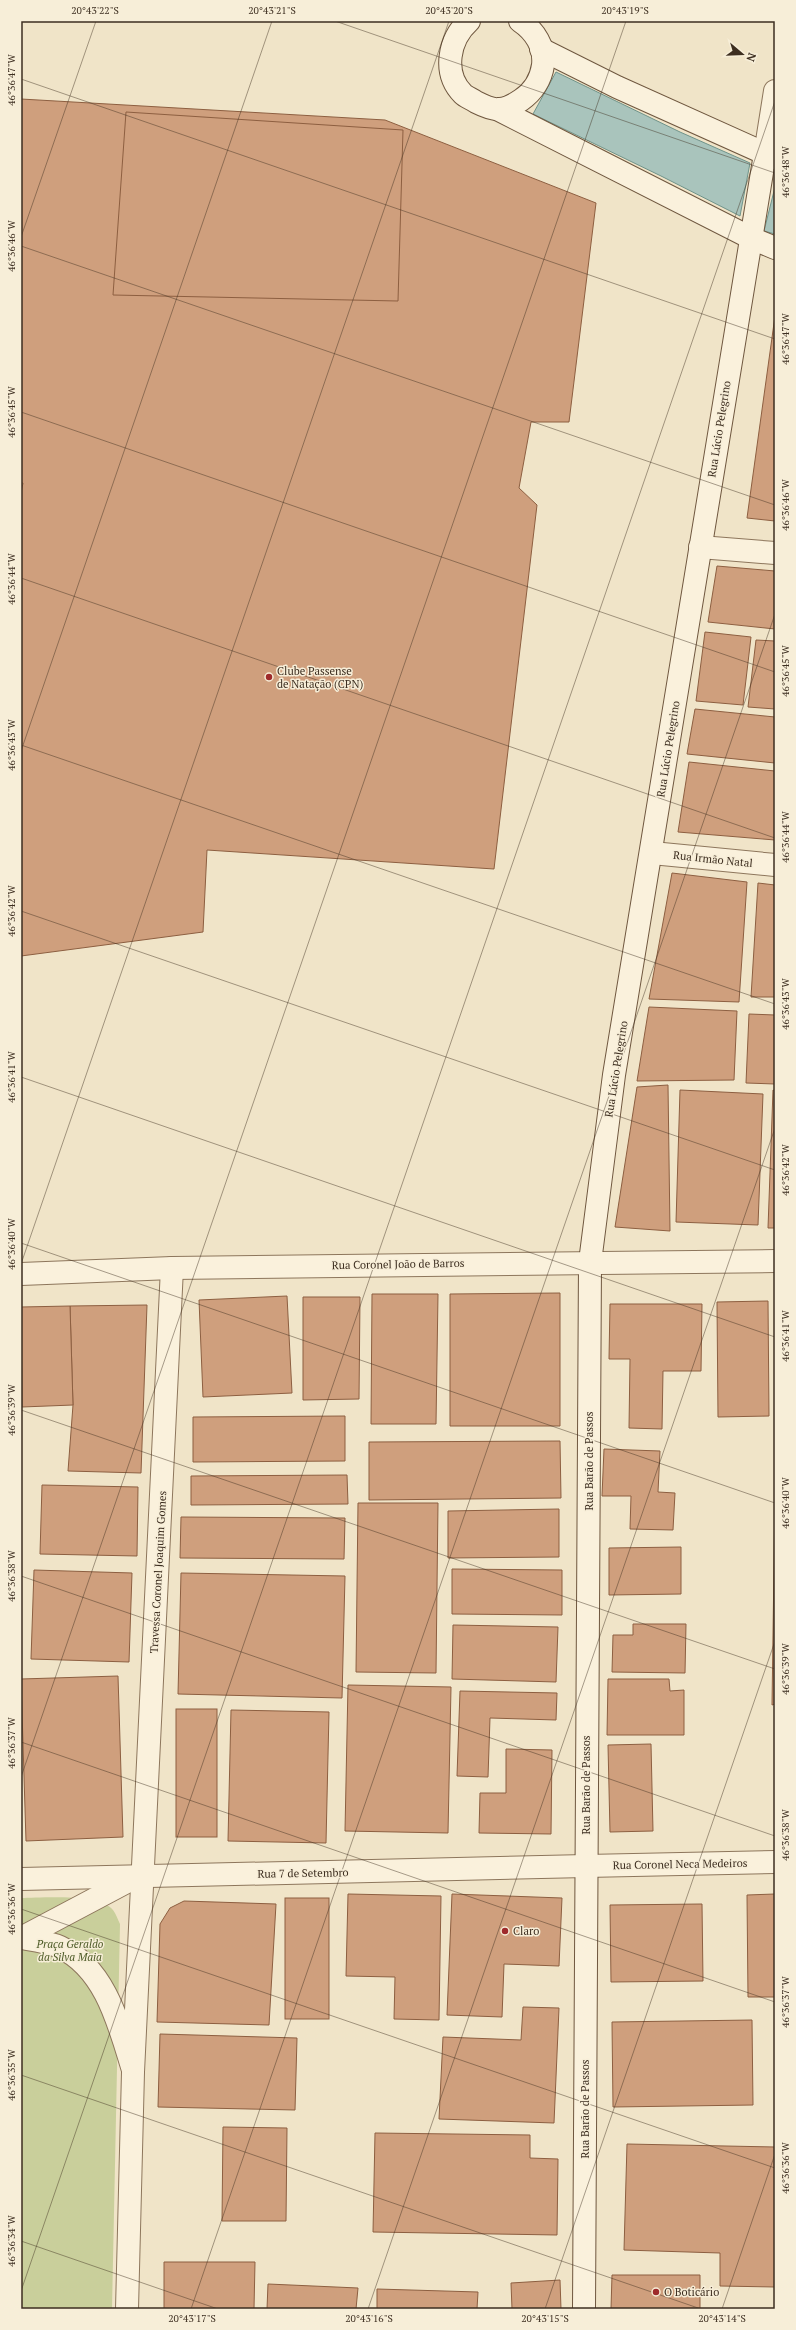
<svg xmlns="http://www.w3.org/2000/svg" width="796" height="2330" font-family="'PT Serif',serif">
<rect width="100%" height="100%" fill="#f0e4c8"/>
<path fill="#c9cf9b" d="M21,1898C42,1898 99,1893 113,1910C116,1914 118,1920 120,1924L112,2309H21Z"/>
<g fill="#a9c4bc" stroke="#6f938a">
<path d="M556,72L680,132L750,163L740,216L661,176L533,114Z"/>
<path d="M775,187V234L764,231Z"/>
</g>
<g fill="#cf9f7d" stroke="#8d5f41">
<path d="M21,99L385,120L596,203L569,422H531L519,488L537,505L494,869L207,850L203,932L21,956V493L23,483H21Z"/>
<path d="M126,112L403,130L398,301L113,295Z"/>
<path d="M775,316V521L747,518Z"/>
<path d="M717,566L775,571V629L708,622Z"/>
<path d="M705,632L751,637L743,705L696,701Z"/>
<path d="M756,640L775,641V709L748,707Z"/>
<path d="M695,709L775,717V763L687,754Z"/>
<path d="M689,762L775,771V840L678,832Z"/>
<path d="M672,873L747,882L739,1002L649,999Z"/>
<path d="M758,883L775,885V997H751Z"/>
<path d="M649,1007L737,1011L734,1080L637,1081Z"/>
<path d="M749,1014L775,1015V1084L746,1083Z"/>
<path d="M668,1085L670,1231L615,1227L637,1087Z"/>
<path d="M680,1090L763,1094L758,1225L676,1222Z"/>
<path d="M773,1090L775,1091V1228H768Z"/>
<path d="M560,1293V1426H450V1294Z"/>
<path d="M372,1294H438L436,1424H371Z"/>
<path d="M287,1296L292,1393L203,1397L199,1300Z"/>
<path d="M303,1297H360L359,1399L303,1400Z"/>
<path d="M768,1301L769,1416L718,1417L717,1302Z"/>
<path d="M610,1304H702L701,1371H663L662,1429L629,1428L630,1359H609Z"/>
<path d="M147,1305L141,1473L68,1471L73,1405L70,1306Z"/>
<path d="M70,1306L73,1405L22,1407L21,1307Z"/>
<path d="M345,1416V1461L193,1462V1417Z"/>
<path d="M560,1441L561,1498L369,1500V1442Z"/>
<path d="M604,1449L660,1451L658,1492L675,1493L673,1530L630,1529L631,1496H602Z"/>
<path d="M347,1475L348,1504L191,1505V1476Z"/>
<path d="M42,1485L138,1487L137,1556L40,1554Z"/>
<path d="M775,1495V1704L772,1705Z"/>
<path d="M358,1503H438L436,1673L356,1672Z"/>
<path d="M559,1509V1557L448,1558V1511Z"/>
<path d="M181,1517L345,1518L344,1559L180,1558Z"/>
<path d="M681,1547V1594L609,1595V1548Z"/>
<path d="M452,1569L562,1570V1615L452,1614Z"/>
<path d="M34,1570L132,1573L129,1662L31,1659Z"/>
<path d="M181,1573L345,1576L342,1698L178,1694Z"/>
<path d="M633,1624H686L685,1673L612,1672L613,1635H633Z"/>
<path d="M453,1625L558,1627L556,1682L452,1679Z"/>
<path d="M118,1676L123,1837L26,1841L21,1679Z"/>
<path d="M608,1679H669L670,1691L684,1690V1735H607Z"/>
<path d="M348,1685L451,1687L448,1833L345,1831Z"/>
<path d="M460,1691L557,1693L556,1720L490,1718L488,1777L457,1776Z"/>
<rect x="176" y="1709" width="41" height="128"/>
<path d="M231,1710L329,1712L326,1843L228,1841Z"/>
<path d="M651,1744L653,1831L610,1832L608,1745Z"/>
<path d="M506,1749L552,1750L551,1834L479,1833L480,1793H506Z"/>
<path d="M348,1894L441,1896L439,2020L394,2019L395,1977L346,1976Z"/>
<path d="M452,1894L562,1898L559,1966L504,1964L502,2017L447,2015Z"/>
<path d="M775,1894V1997H748L747,1895Z"/>
<rect x="285" y="1898" width="44" height="121"/>
<path d="M184,1901L276,1904L269,2025L157,2022L160,1924L170,1908Z"/>
<path d="M702,1904L703,1981L611,1982L610,1905Z"/>
<path d="M523,2007L559,2008L554,2123L439,2119L443,2037L521,2040Z"/>
<path d="M752,2020L753,2105L613,2107L612,2022Z"/>
<path d="M160,2034L297,2038L295,2110L158,2107Z"/>
<path d="M223,2127L287,2128L286,2221H222Z"/>
<path d="M375,2133L530,2135V2158L558,2159L557,2235L373,2232Z"/>
<path d="M627,2144L775,2147V2287L720,2286V2253L624,2250Z"/>
<path d="M164,2262H255L254,2309H164Z"/>
<path d="M612,2275H700V2309H611Z"/>
<path d="M560,2280L561,2309H512L511,2283Z"/>
<path d="M268,2284L358,2288L356,2309H267Z"/>
<path d="M377,2289L478,2292L477,2309H377Z"/>
</g>
<g fill="none" stroke-linecap="round" stroke-linejoin="round">
<g stroke="#8d765c" stroke-width="24">
<g id="service">
<path d="M21,1938C33,1940 49,1942 60,1947C106,1969 119,2025 133,2070"/>
<path d="M21,1938L138,1876"/>
</g>
</g>
<g stroke="#8d765c" stroke-width="24">
<g id="minor">
<path d="M765,154L775,91"/>
<path d="M700,547L775,553"/>
<path d="M652,853L775,865"/>
<path d="M21,1274L172,1268L775,1261"/>
<path d="M586,1866L775,1862"/>
<path d="M127,2309L133,2072L172,1268"/>
</g>
</g>
<g stroke="#8d765c" stroke-width="24">
<path id="tertiary" d="M21,1879L586,1866"/>
</g>
<g stroke="#6f573f" stroke-width="24">
<g id="secondary">
<path d="M469,21C449,39 442,73 463,94C466,97 472,99 476,102C482,105 492,110 499,109C507,109 515,104 521,100C533,92 541,79 543,65C545,47 535,31 520,21"/>
<path d="M541,49L617,87L775,158"/>
<path d="M499,110L751,238L775,248"/>
<path d="M584,2309L590,1262L614,1075L765,154"/>
</g>
</g>
<use href="#service" stroke="#faf1dc" stroke-width="22"/>
<use href="#minor" stroke="#faf1dc" stroke-width="22"/>
<use href="#tertiary" stroke="#faf1dc" stroke-width="22"/>
<use href="#secondary" stroke="#faf1dc" stroke-width="22"/>
</g>
<path fill="none" stroke="#3d2e20" stroke-width="1" stroke-opacity="0.45" d="M335,21L775,173M21,79L775,339M21,237L96,21M21,246L775,505M21,412L775,672M21,578L775,838M21,745L775,1004M21,751L272,21M21,911L775,1170M21,1077L775,1337M21,1243L775,1503M21,1264L449,21M21,1410L775,1669M21,1576L775,1836M21,1742L775,2002M21,1777L626,21M21,1909L775,2168M21,2075L701,2309M21,2241L218,2309M21,2291L775,101M191,2309L775,614M368,2309L775,1128M545,2309L775,1641M722,2309L775,2154"/>
<g fill="#9e2a2b" stroke="#f7eed8" stroke-width="1.5">
<circle cx="269" cy="677" r="4"/>
<circle cx="505" cy="1931" r="4"/>
<circle cx="656" cy="2292" r="4"/>
</g>
<g text-anchor="middle" stroke-width="3" stroke-linejoin="round" paint-order="stroke">
<g font-size="11" fill="#3d2e20" stroke="#f7eed8">
<text transform="translate(719 429) rotate(-81)" y="4">Rua Lúcio Pelegrino</text>
<text transform="translate(668 749) rotate(-81)" y="4">Rua Lúcio Pelegrino</text>
<text transform="translate(713 859) rotate(6)" y="4">Rua Irmão Natal</text>
<text transform="translate(616 1069) rotate(-81)" y="4">Rua Lúcio Pelegrino</text>
<text transform="translate(398 1264) rotate(-1)" y="4">Rua Coronel João de Barros</text>
<text transform="translate(589 1461) rotate(-90)" y="4">Rua Barão de Passos</text>
<text transform="translate(158 1572) rotate(-87)" y="4">Travessa Coronel Joaquim Gomes</text>
<text transform="translate(586 1785) rotate(-90)" y="4">Rua Barão de Passos</text>
<text transform="translate(680 1864) rotate(-1)" y="4">Rua Coronel Neca Medeiros</text>
<text transform="translate(303 1873) rotate(-1)" y="4">Rua 7 de Setembro</text>
<text transform="translate(585 2109) rotate(-90)" y="4">Rua Barão de Passos</text>
</g>
<g font-size="11" fill="#3d2e20" stroke="#f7eed8" text-anchor="start">
<text x="277" y="675">Clube Passense<tspan x="277" dy="13">de Natação (CPN)</tspan></text>
<text x="513" y="1935">Claro</text>
<text x="664" y="2296">O Boticário</text>
</g>
<g font-size="11" font-style="italic" fill="#4d5a26" stroke="#f7eed8">
<text x="70" y="1948">Praça Geraldo<tspan x="70" dy="13">da Silva Maia</tspan></text>
</g>
</g>
<rect width="796" height="2330" fill="none" stroke="#f7eed8" stroke-width="44"/>
<g transform="translate(742 54) rotate(109)" stroke="#f7eed8" stroke-width="3" paint-order="stroke">
<path d="M0-3L7 15L0 10L-7 15Z" fill="#3d2e20"/>
<text y="-6" font-size="11" font-weight="bold" text-anchor="middle" fill="#3d2e20">N</text>
</g>
<rect x="22" y="22" width="752" height="2286" fill="none" stroke="#3d2e20" stroke-width="1.5"/>
<g font-size="10" text-anchor="middle" fill="#3d2e20">
<text x="95" y="14">20°43'22"S</text>
<text x="272" y="14">20°43'21"S</text>
<text x="449" y="14">20°43'20"S</text>
<text x="625" y="14">20°43'19"S</text>
<text transform="translate(11 80) rotate(-90)" y="4">46°36'47"W</text>
<text transform="translate(785 172) rotate(-90)" y="4">46°36'48"W</text>
<text transform="translate(11 246) rotate(-90)" y="4">46°36'46"W</text>
<text transform="translate(785 339) rotate(-90)" y="4">46°36'47"W</text>
<text transform="translate(11 412) rotate(-90)" y="4">46°36'45"W</text>
<text transform="translate(785 505) rotate(-90)" y="4">46°36'46"W</text>
<text transform="translate(11 579) rotate(-90)" y="4">46°36'44"W</text>
<text transform="translate(785 671) rotate(-90)" y="4">46°36'45"W</text>
<text transform="translate(11 745) rotate(-90)" y="4">46°36'43"W</text>
<text transform="translate(785 837) rotate(-90)" y="4">46°36'44"W</text>
<text transform="translate(11 911) rotate(-90)" y="4">46°36'42"W</text>
<text transform="translate(785 1004) rotate(-90)" y="4">46°36'43"W</text>
<text transform="translate(11 1077) rotate(-90)" y="4">46°36'41"W</text>
<text transform="translate(785 1170) rotate(-90)" y="4">46°36'42"W</text>
<text transform="translate(11 1244) rotate(-90)" y="4">46°36'40"W</text>
<text transform="translate(785 1336) rotate(-90)" y="4">46°36'41"W</text>
<text transform="translate(11 1410) rotate(-90)" y="4">46°36'39"W</text>
<text transform="translate(785 1503) rotate(-90)" y="4">46°36'40"W</text>
<text transform="translate(11 1576) rotate(-90)" y="4">46°36'38"W</text>
<text transform="translate(785 1669) rotate(-90)" y="4">46°36'39"W</text>
<text transform="translate(11 1743) rotate(-90)" y="4">46°36'37"W</text>
<text transform="translate(785 1835) rotate(-90)" y="4">46°36'38"W</text>
<text transform="translate(11 1909) rotate(-90)" y="4">46°36'36"W</text>
<text transform="translate(785 2002) rotate(-90)" y="4">46°36'37"W</text>
<text transform="translate(11 2075) rotate(-90)" y="4">46°36'35"W</text>
<text transform="translate(785 2168) rotate(-90)" y="4">46°36'36"W</text>
<text transform="translate(11 2241) rotate(-90)" y="4">46°36'34"W</text>
<text x="192" y="2322">20°43'17"S</text>
<text x="369" y="2322">20°43'16"S</text>
<text x="545" y="2322">20°43'15"S</text>
<text x="722" y="2322">20°43'14"S</text>
</g>
</svg>
